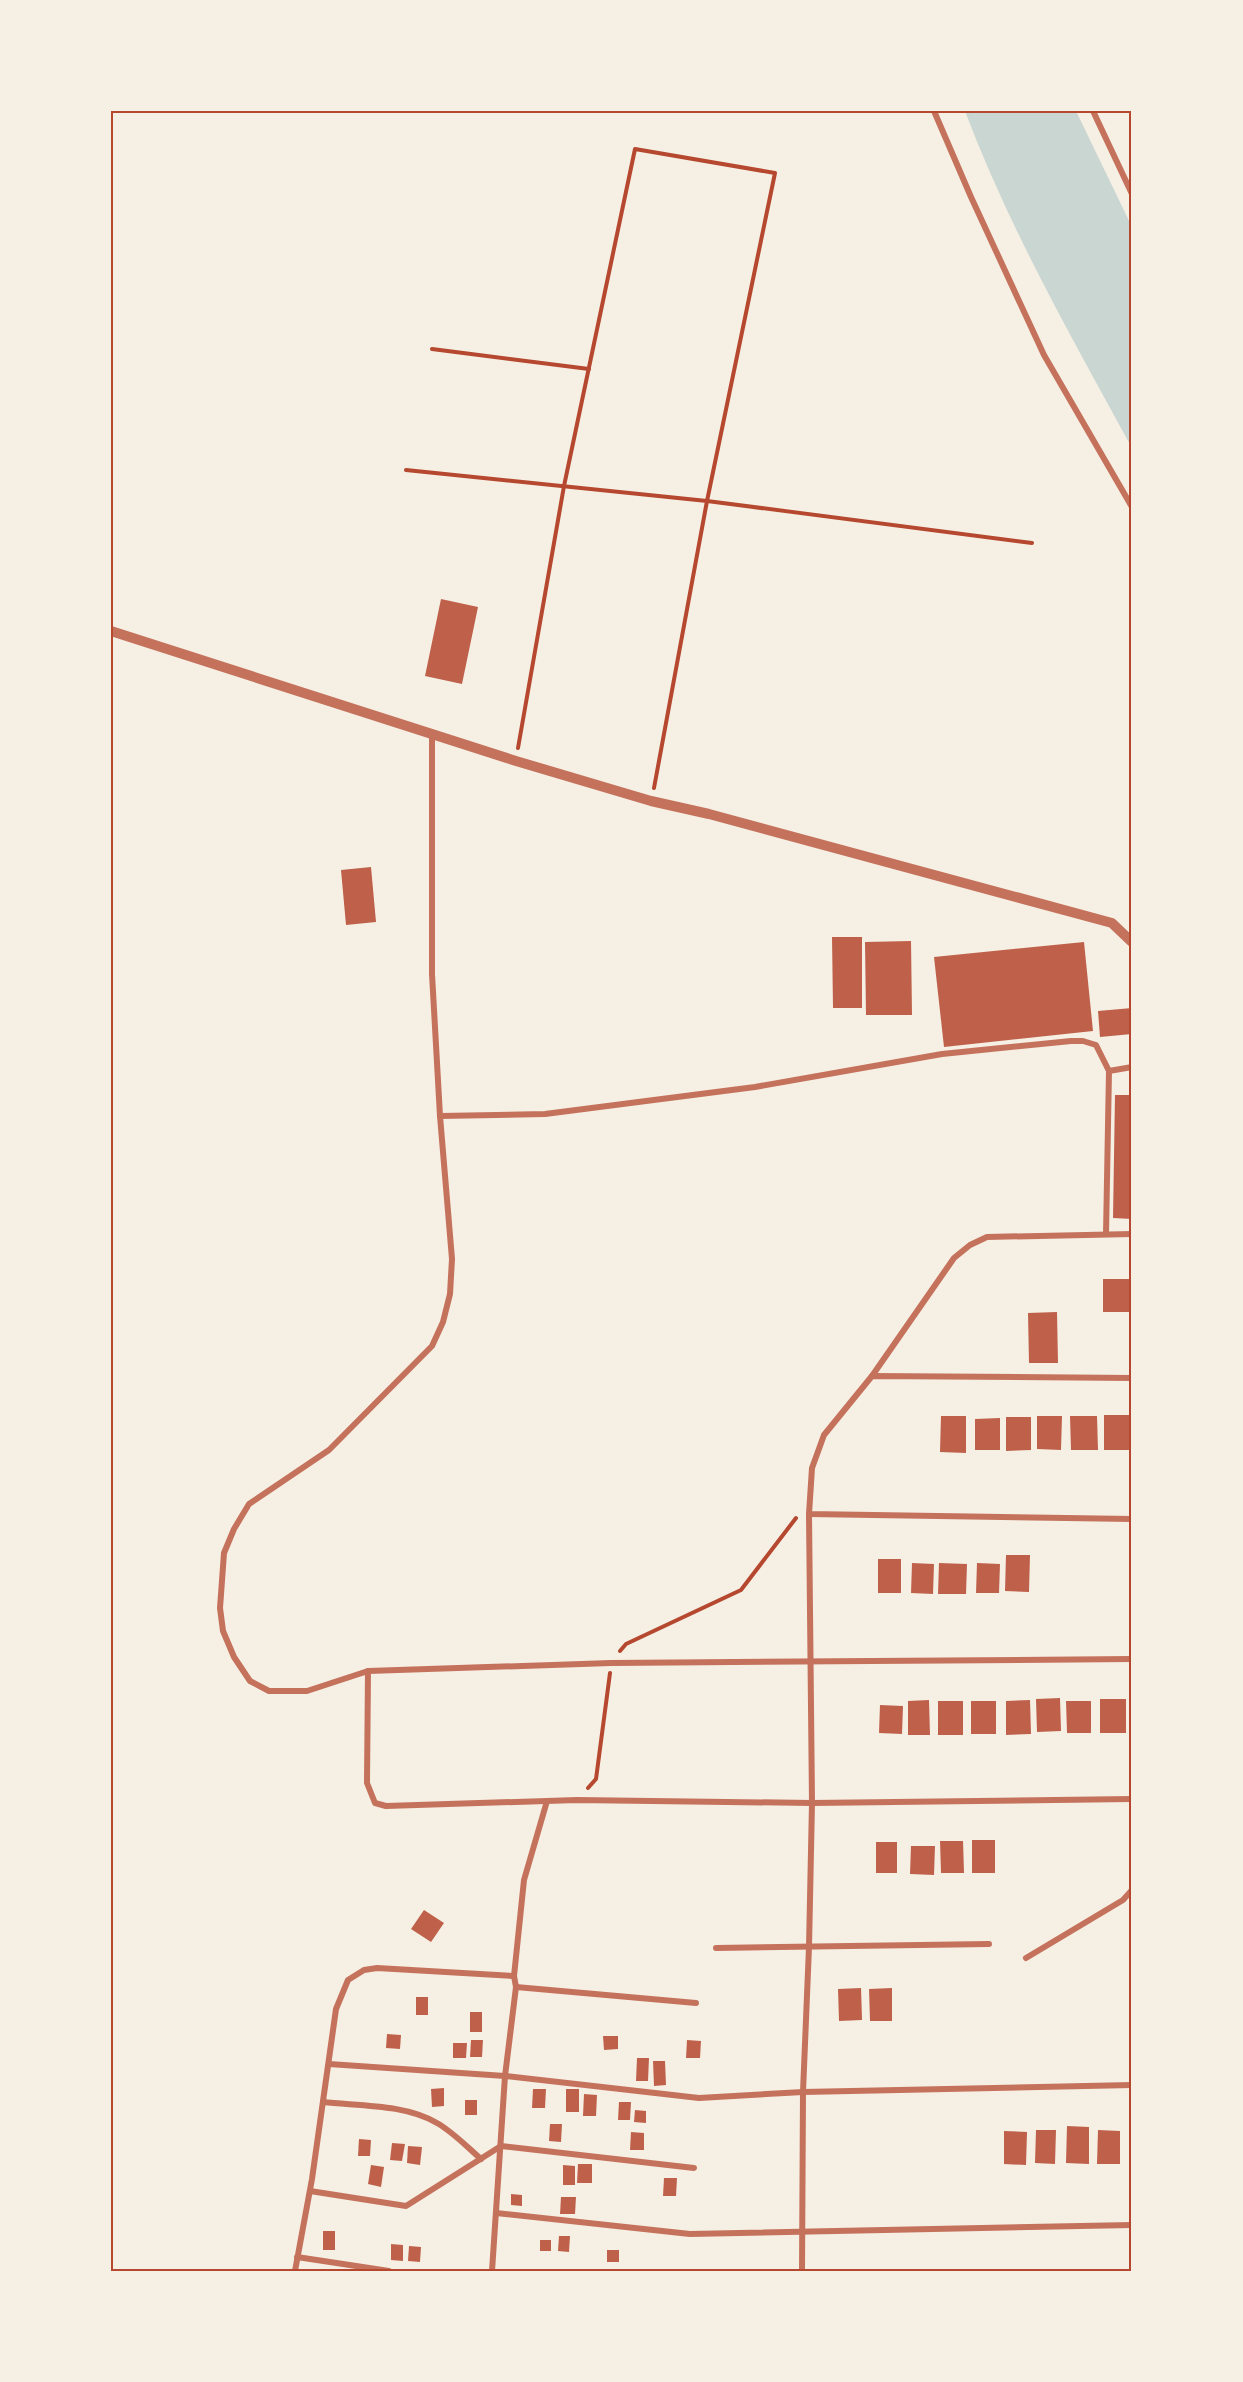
<svg xmlns="http://www.w3.org/2000/svg" width="1243" height="2382" font-family="'Exo 2',sans-serif">
<rect width="100%" height="100%" fill="#f6efe4"/>
<path fill="#c9d6d2" d="M965,111H1076L1132,227V448C1072,338 1009,228 965,111Z"/>
<g fill="#bf614a">
<path d="M441,599L478,607L462,684L425,676Z"/>
<path d="M371,867L376,922L346,925L341,870Z"/>
<path d="M832,937H862V1008H833Z"/>
<path d="M911,941L912,1015H866L865,942Z"/>
<path d="M1084,942L1093,1031L944,1047L934,957Z"/>
<path d="M1132,1008V1034L1100,1037L1098,1011Z"/>
<path d="M1115,1095H1132V1219L1113,1218Z"/>
<rect x="1103" y="1279" width="26" height="33"/>
<path d="M1057,1312L1058,1363H1029L1028,1313Z"/>
<rect x="1104" y="1415" width="25" height="35"/>
<path d="M941,1416H966V1453L940,1452Z"/>
<path d="M1037,1416H1062L1061,1450L1037,1449Z"/>
<path d="M1070,1416H1097L1098,1450H1071Z"/>
<path d="M1006,1417H1031V1450L1006,1451Z"/>
<path d="M1000,1418V1450H975V1419Z"/>
<path d="M1006,1555H1030L1029,1592L1005,1591Z"/>
<rect x="878" y="1559" width="23" height="34"/>
<path d="M912,1563L934,1564L933,1594L911,1593Z"/>
<path d="M939,1563L967,1564L966,1594H938Z"/>
<path d="M977,1563L1000,1564L999,1593H976Z"/>
<path d="M1060,1698L1061,1731L1037,1732L1036,1699Z"/>
<rect x="1100" y="1699" width="26" height="34"/>
<path d="M929,1700L930,1735H908V1701Z"/>
<path d="M1030,1700L1031,1734L1006,1735V1701Z"/>
<rect x="938" y="1701" width="25" height="34"/>
<rect x="971" y="1701" width="25" height="33"/>
<path d="M1066,1701H1091V1733H1067Z"/>
<path d="M880,1705L903,1706L902,1734L879,1733Z"/>
<rect x="972" y="1840" width="23" height="33"/>
<path d="M940,1841H963L964,1873H941Z"/>
<rect x="876" y="1842" width="21" height="31"/>
<path d="M911,1846H935L934,1875L910,1874Z"/>
<path d="M424,1910L444,1923L431,1942L411,1929Z"/>
<path d="M861,1988L862,2020L839,2021L838,1989Z"/>
<path d="M892,1988V2021H870L869,1989Z"/>
<rect x="416" y="1997" width="12" height="18"/>
<rect x="470" y="2012" width="12" height="20"/>
<path d="M387,2034L401,2035L400,2049L386,2048Z"/>
<path d="M603,2036H618V2049L604,2050Z"/>
<path d="M471,2040H483L482,2057H470Z"/>
<path d="M687,2040L701,2041L700,2058H686Z"/>
<path d="M453,2043H467L466,2058H453Z"/>
<path d="M637,2058H649L648,2081H636Z"/>
<path d="M653,2061H665L666,2085L654,2086Z"/>
<path d="M444,2088V2106L432,2107L431,2089Z"/>
<path d="M533,2089H546L545,2108H532Z"/>
<rect x="566" y="2089" width="13" height="23"/>
<path d="M584,2094L597,2095L596,2116H583Z"/>
<rect x="465" y="2100" width="12" height="15"/>
<path d="M619,2102H631L630,2120H618Z"/>
<path d="M635,2110L646,2111V2123L634,2122Z"/>
<path d="M550,2124H562L561,2142L549,2141Z"/>
<path d="M1067,2126L1089,2127V2164L1066,2163Z"/>
<path d="M1036,2130H1056L1055,2164L1035,2163Z"/>
<path d="M1098,2130L1120,2131V2164H1097Z"/>
<path d="M1004,2131L1027,2132L1026,2165L1004,2164Z"/>
<path d="M631,2132L644,2133V2150H630Z"/>
<path d="M359,2139L371,2140L370,2156H358Z"/>
<path d="M392,2143L405,2144L402,2161L390,2160Z"/>
<path d="M408,2146L422,2147L420,2165L407,2163Z"/>
<path d="M578,2164H592V2183H577Z"/>
<path d="M371,2165L384,2167L381,2187L368,2184Z"/>
<path d="M563,2165L575,2166V2185H563Z"/>
<path d="M664,2178H677L676,2196H663Z"/>
<path d="M511,2194L522,2195V2206L511,2205Z"/>
<path d="M561,2197H576L575,2214H560Z"/>
<rect x="323" y="2231" width="12" height="19"/>
<path d="M559,2236H570L569,2252L558,2251Z"/>
<rect x="540" y="2240" width="11" height="11"/>
<path d="M391,2244L403,2245V2261L391,2260Z"/>
<path d="M409,2246L421,2247L420,2262L408,2261Z"/>
<rect x="607" y="2250" width="12" height="12"/>
</g>
<g fill="none" stroke-linecap="round" stroke-linejoin="round">
<g stroke="#b5482f" stroke-width="4">
<path d="M432,349L589,369"/>
<path d="M406,470L707,501L1032,543"/>
<path d="M518,748L564,486L635,149L775,173L707,501L654,788"/>
<path d="M620,1651L626,1644L741,1590L796,1518"/>
<path d="M588,1788L596,1779L610,1673"/>
</g>
<g stroke="#c5725c" stroke-width="6">
<path d="M934,111L971,197L1044,355L1132,507"/>
<path d="M1093,111L1132,194"/>
<path d="M432,734V974L440,1116"/>
<path d="M1106,1234L1109,1071L1132,1067"/>
<path d="M872,1376L954,1258L970,1245L987,1237L1132,1234"/>
<path d="M1132,1378L872,1376L824,1435L812,1468L809,1514L1132,1519"/>
<path d="M1132,1659L611,1663L368,1671L367,1783L375,1803L386,1806L577,1800L812,1803L1132,1799"/>
<path d="M368,1671L307,1691H269L250,1681L234,1657L223,1631L220,1608L224,1553L234,1529L249,1504L329,1450L432,1346L443,1322L450,1294L452,1259L440,1116L545,1114L755,1087L942,1054L1071,1041H1083L1096,1045L1109,1071"/>
<path d="M716,1948L989,1944"/>
<path d="M1026,1958L1123,1900L1132,1890"/>
<path d="M516,1987L696,2003"/>
<path d="M329,2064L505,2076L699,2098L803,2092L1132,2085"/>
<path d="M323,2102C359,2106 405,2104 437,2123C453,2132 467,2147 481,2159"/>
<path d="M310,2191L406,2206L501,2146L694,2168"/>
<path d="M496,2213L690,2234L1132,2225"/>
<path d="M297,2257L389,2271"/>
<path d="M295,2271L312,2179L336,2009L348,1980L364,1970L377,1968L514,1976"/>
<path d="M492,2271L505,2076L516,1987L514,1976L524,1880L547,1801"/>
<path d="M802,2271L803,2092L809,1947L812,1803L809,1514"/>
</g>
<path stroke="#c5725c" stroke-width="10" d="M111,631L516,761L651,801L709,814L1112,923L1132,942"/>
</g>
<rect width="1243" height="2382" fill="none" stroke="#f6efe4" stroke-width="225"/>
<rect x="112" y="112" width="1018" height="2158" fill="none" stroke="#b5482f" stroke-width="2"/>
</svg>
